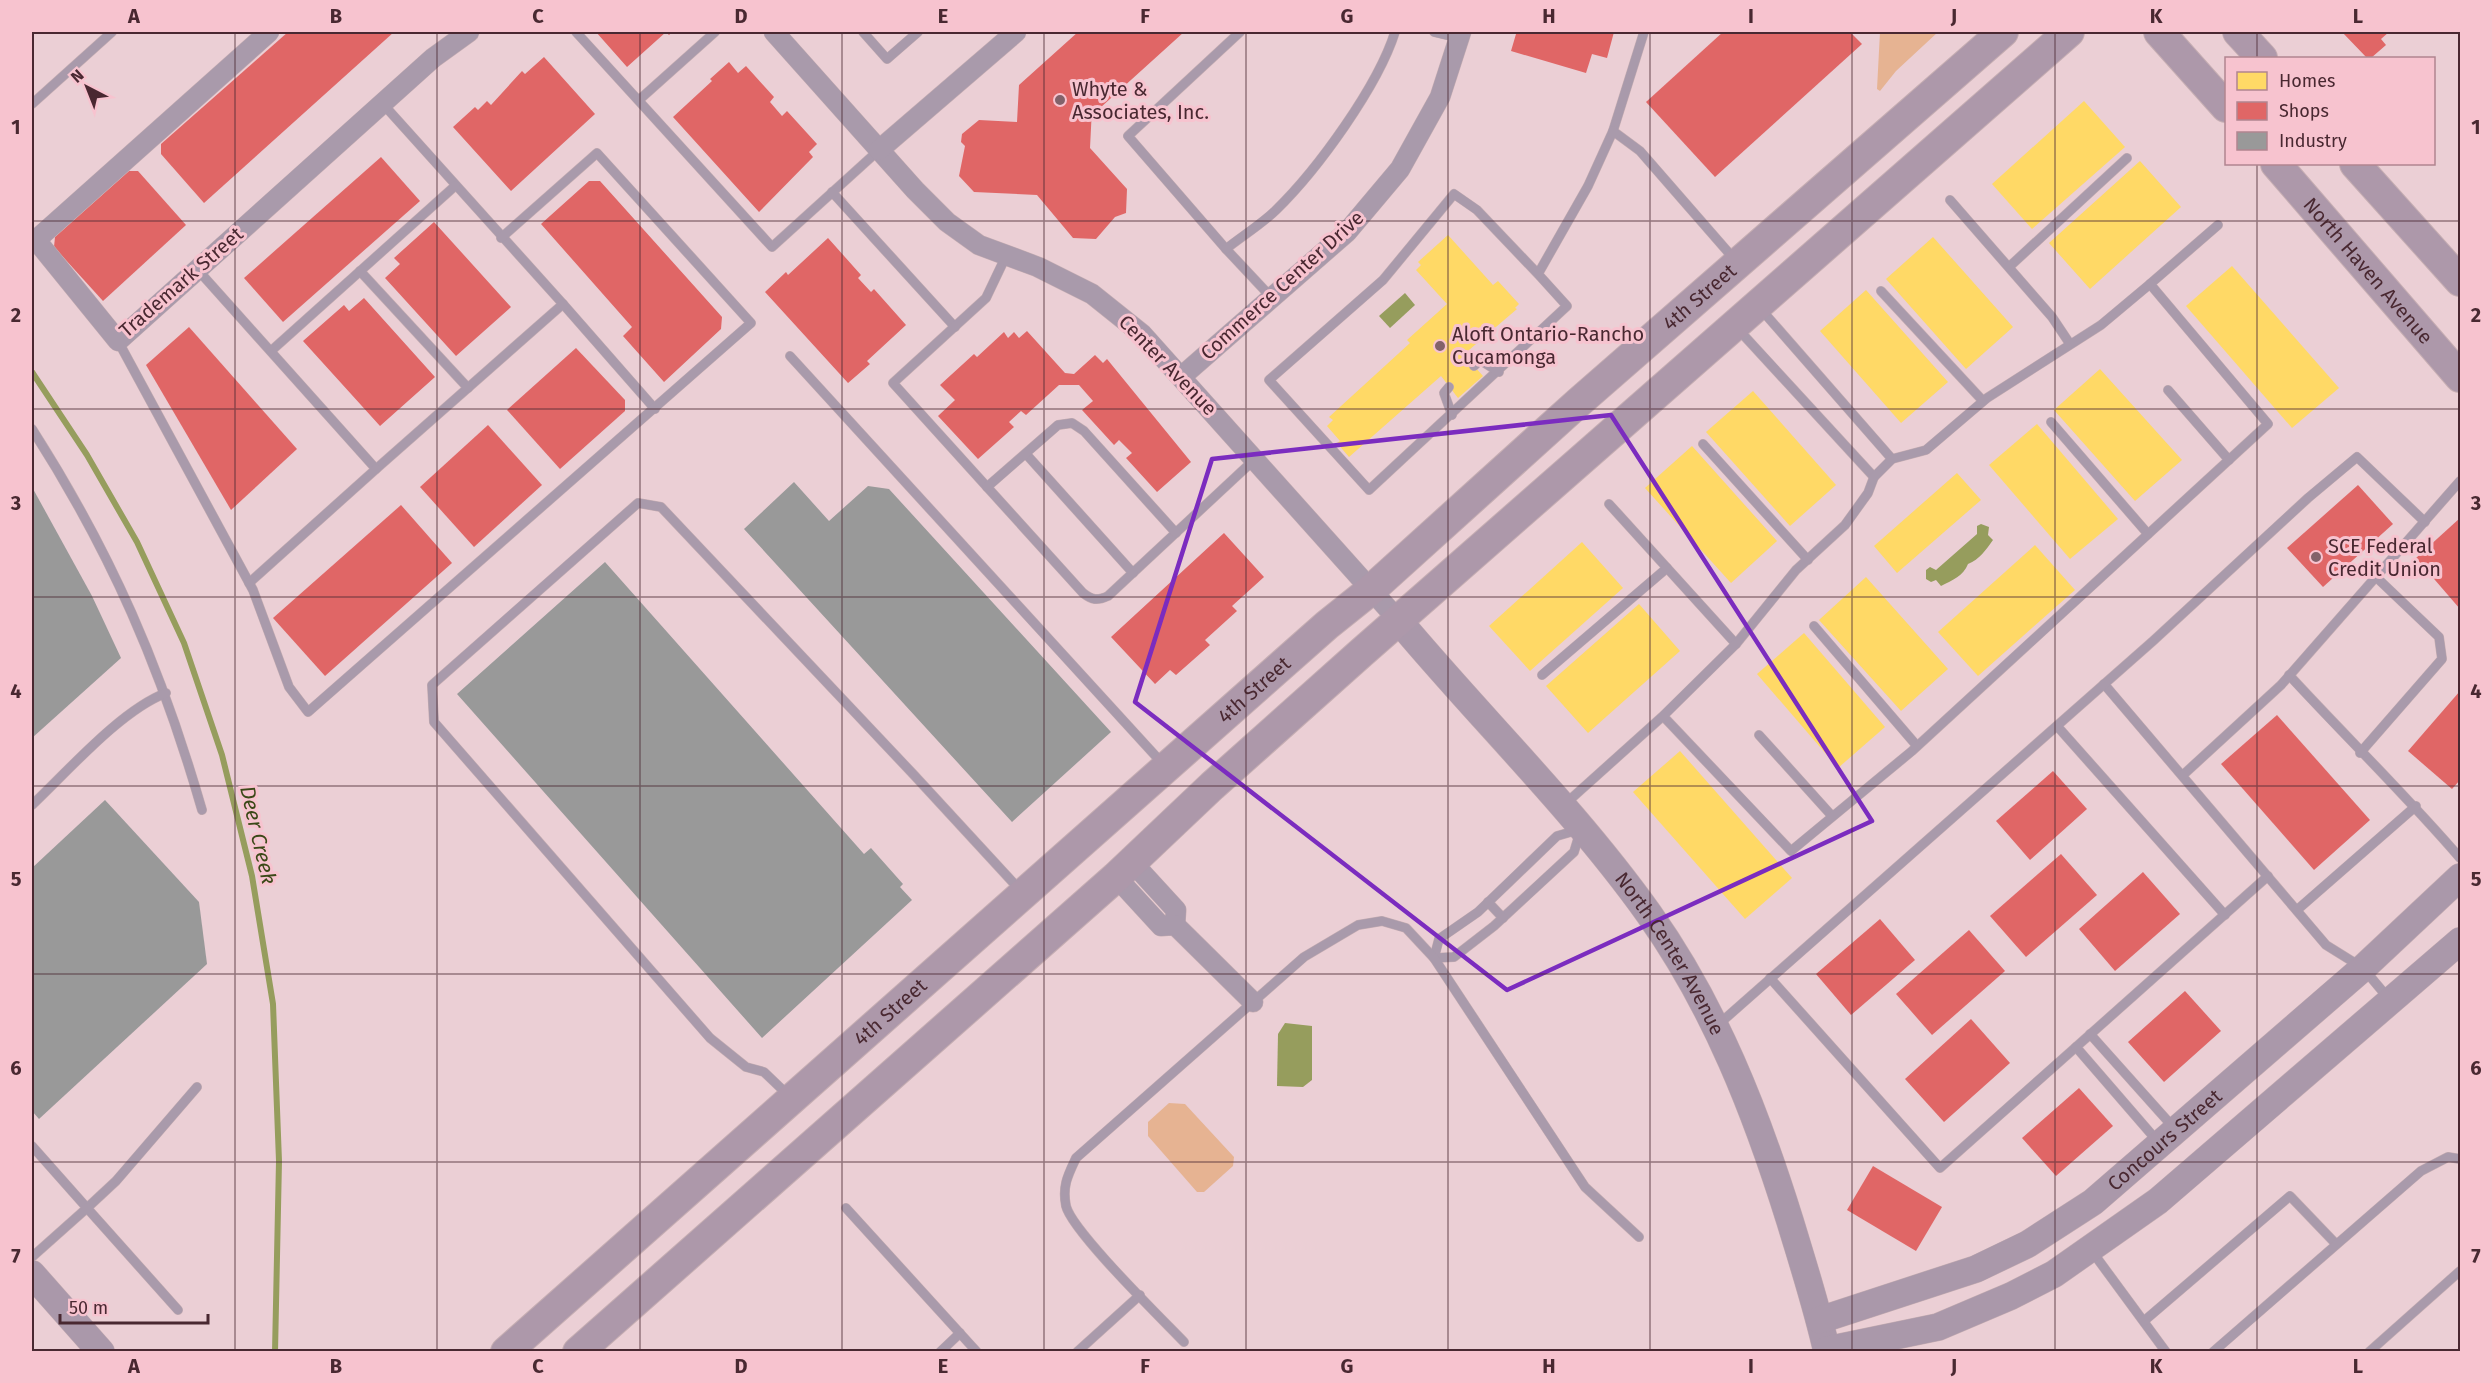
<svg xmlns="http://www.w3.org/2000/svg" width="2492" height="1383" font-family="'Fira Sans',sans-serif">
<rect width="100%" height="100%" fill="#ebcfd5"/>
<g fill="#e6b392">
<path d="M1880,32H1938L1896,71L1880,91L1877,89Z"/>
<path d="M1169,1103L1185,1104L1234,1157L1233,1166L1204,1192H1197L1148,1136V1122Z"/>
</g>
<g fill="#969d5d">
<path d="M1405,293L1415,305L1390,328L1379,316Z"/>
<path d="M1981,524L1989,527L1988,535L1993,540C1985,551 1980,559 1968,564C1963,576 1953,580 1941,586L1936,580L1931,582L1926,579V570L1930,567L1936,570L1977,534V526Z"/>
<path d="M1285,1023L1312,1026V1080L1303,1087L1277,1086L1278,1034Z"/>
</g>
<g fill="#ffd966">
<path d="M2084,101L2125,147L2032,229L1992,184Z"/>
<path d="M2140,161L2181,207L2090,289L2049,243Z"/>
<path d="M1448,235L1493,285L1498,281L1519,304L1515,308L1517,309L1462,356H1465L1483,376L1458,398L1441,376L1349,457L1337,443L1340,441L1327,426L1333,420L1329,417L1410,343L1407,340L1447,304L1416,270L1421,265L1418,262Z"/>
<path d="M1933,237L2013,327L1966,369L1886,279Z"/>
<path d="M2232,266L2339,388L2292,428L2186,306Z"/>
<path d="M1866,290L1948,382L1901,423L1820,331Z"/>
<path d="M2100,369L2182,460L2135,501L2054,410Z"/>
<path d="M1753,391L1836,485L1790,526L1706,432Z"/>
<path d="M2037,424L2118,519L2070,559L1989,465Z"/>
<path d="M1692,446L1777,541L1731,583L1645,488Z"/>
<path d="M1957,473L1981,500L1897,573L1874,546Z"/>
<path d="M1582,542L1623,588L1530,671L1489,626Z"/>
<path d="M2035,545L2075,590L1978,676L1938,632Z"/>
<path d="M1866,577L1948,669L1901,711L1819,620Z"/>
<path d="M1639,604L1680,651L1588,733L1546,686Z"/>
<path d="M1804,633L1885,727L1838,768L1757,674Z"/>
<path d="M1680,751L1792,878L1745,919L1633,792Z"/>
</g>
<g fill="#e06666">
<path d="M288,32H394L204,203L161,154V144Z"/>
<path d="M596,32H672L669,35L666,32L627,67Z"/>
<path d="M1078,32H1184L1100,108H1092L1090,148L1127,189L1126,213L1115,217L1096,239L1073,238L1037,195L974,192L959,176L965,146L961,142L962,134L979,120L1017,122L1019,85Z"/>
<path d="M1509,32H1614L1607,58L1592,54L1586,73L1511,51L1516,34Z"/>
<path d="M1723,32H1850L1862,44L1715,177L1646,102Z"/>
<path d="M2342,32H2389L2381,39L2386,45L2371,58H2367Z"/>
<path d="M544,57L595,114L511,191L453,127L475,107L478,110L487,101L491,105L522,71L525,74Z"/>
<path d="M729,62L738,73L746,66L774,97L770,102L782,116L787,111L817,144L809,152L813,157L759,212L673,117L712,81L710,79Z"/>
<path d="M381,157L420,201L283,322L244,278Z"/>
<path d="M129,171H138L186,225L103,301L54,247L55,237Z"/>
<path d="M589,181H600L722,317L721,329L664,382L623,336L632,327L541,224Z"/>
<path d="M434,222L511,307L456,356L385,278L400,264L394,258Z"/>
<path d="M828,238L861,275L858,278L871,292L874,289L906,325L867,361L870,364L848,383L765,292L786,272L788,275Z"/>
<path d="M364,298L435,377L380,426L303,341L344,305L349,311Z"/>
<path d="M189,327L297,449L231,510L146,365Z"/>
<path d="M1027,331L1065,373L1074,374L1095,355L1103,363L1107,359L1191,462L1157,492L1126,458L1132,453L1119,440L1114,445L1082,410L1093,401L1079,385H1059L1026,415L1021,411L1009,422L1014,427L978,459L938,416L955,400L940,385L974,354L977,357L1004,332L1008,338L1014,332L1019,338Z"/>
<path d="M576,348L625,400V411L560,469L507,410Z"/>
<path d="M488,425L542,485L474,547L420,487Z"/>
<path d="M2358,485L2393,524L2323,587L2287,548Z"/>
<path d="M401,505L452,563L325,676L273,618Z"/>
<path d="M2460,518V609L2416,558Z"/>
<path d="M1224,533L1264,577L1232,606L1237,611L1205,640L1210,645L1176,675L1170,670L1155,684L1111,637Z"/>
<path d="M2460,691V780L2452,789L2408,751Z"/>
<path d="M2277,715L2370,820L2314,870L2221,764Z"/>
<path d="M2053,771L2087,809L2030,860L1996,821Z"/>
<path d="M2061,854L2097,895L2026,957L1990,916Z"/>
<path d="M2143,872L2180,914L2115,971L2079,929Z"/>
<path d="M1880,919L1915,960L1851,1015L1816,974Z"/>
<path d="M1969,930L2005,971L1932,1035L1896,994Z"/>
<path d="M2185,991L2221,1031L2164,1082L2128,1042Z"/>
<path d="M1971,1019L2010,1063L1944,1122L1905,1079Z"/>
<path d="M2079,1088L2113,1126L2056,1176L2022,1138Z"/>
<path d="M1873,1166L1942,1207L1916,1251L1847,1210Z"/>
</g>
<g fill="#999">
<path d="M794,482L829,521L868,486L889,489L1111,732L1012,822L744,529Z"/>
<path d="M32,487L92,596L121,658L32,738Z"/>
<path d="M605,562L864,854L871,848L903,884L900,887L912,900L762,1038L457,694Z"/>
<path d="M105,800L199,902L207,964L39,1119L32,1111V868Z"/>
</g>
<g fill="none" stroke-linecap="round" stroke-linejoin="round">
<path stroke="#969d5d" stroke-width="6" d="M32,372L87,455L137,542L184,643L222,755L252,876L273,1004L279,1161L275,1352"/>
<g stroke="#c5adb2" stroke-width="10">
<g id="lane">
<path d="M576,32L772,247L879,150"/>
<path d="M863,32L887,59L918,32"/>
<path d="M1240,32L1128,136L1226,249L1271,297"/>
<path d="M1434,32L1459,38"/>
<path d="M639,100L715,32"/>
<path d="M32,104L112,32"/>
<path d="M1613,131L1644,32"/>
<path d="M832,192L955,327"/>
<path d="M1950,200L2052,317L2070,344"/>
<path d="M1226,249C1242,236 1262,224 1276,210C1318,169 1378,86 1395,32"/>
<path d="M1006,256L986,298L893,383L1083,593C1092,600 1097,601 1108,596L1255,459"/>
<path d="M2009,267L2127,158"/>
<path d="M197,269L376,469L563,304L383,104"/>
<path d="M360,271L468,388"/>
<path d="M1538,274L1567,306L1369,490L1269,380L1383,280L1454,194L1477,210L1538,274L1588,186L1613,131L1640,151L1735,260"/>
<path d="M2150,284L2218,225"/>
<path d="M1881,291L1983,401"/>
<path d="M563,304L655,409"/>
<path d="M1759,307L1892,459"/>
<path d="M1737,328L1874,477"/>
<path d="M118,341L253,590L289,687L308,712L751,323L597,153L501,238"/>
<path d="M271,351L455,186"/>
<path d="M790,356L1163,764"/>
<path d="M1474,366L1480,360L1499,372"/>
<path d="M1449,387L1444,393L1452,415"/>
<path d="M2168,390L2229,460"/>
<path d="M2051,422L2148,534"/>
<path d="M32,429C112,554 161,668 202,810"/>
<path d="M1703,444L1808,560"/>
<path d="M1026,454L1133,573"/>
<path d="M987,487L1058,425L1072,423L1084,431L1176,533"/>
<path d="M1609,504L1736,644"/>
<path d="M249,583L376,469"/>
<path d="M1814,626L1917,746"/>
<path d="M1542,675L1667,568"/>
<path d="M2289,675C2346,737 2406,795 2460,858"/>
<path d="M2104,684L2326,945L2363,968L2389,999"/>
<path d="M2057,726L2225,915"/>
<path d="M1759,735L1832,816"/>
<path d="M2360,753L2442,659L2439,637L2376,577"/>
<path d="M2183,775L2281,685L2460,481"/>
<path d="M32,805C68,771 121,710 166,693"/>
<path d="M1564,805L1663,716L1736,644L1796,570L1845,525L1868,493L1874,477L1892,459L1926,450L1987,398L2101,325L2150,284L2268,424L1912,751L1791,851L1663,716"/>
<path d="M1581,829L1574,852L1494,926L1454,957L1434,958L1439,939L1478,912L1557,836Z"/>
<path d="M1488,902L1503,918"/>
<path d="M2297,910L2416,806"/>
<path d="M1770,978L1940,1168L2076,1047"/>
<path d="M1719,1024L2153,641L2308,498L2357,457L2425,522"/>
<path d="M2090,1034L2174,1128"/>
<path d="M788,1095L764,1072L746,1067L710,1038L434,722L432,685L638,503L661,507L914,775L1020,890"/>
<path d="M2159,1143L2076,1047L2268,876"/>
<path d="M32,1146L87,1208L116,1181L197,1087"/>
<path d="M846,1208L977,1352"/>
<path d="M2091,1250L2166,1352"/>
<path d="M32,1257L87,1208L178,1310"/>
<path d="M2144,1321L2290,1196L2336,1244"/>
<path d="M1184,1342C1161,1318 1072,1231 1066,1206C1062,1186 1068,1175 1076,1158L1304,957L1358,925L1382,921L1406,928L1434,958L1585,1187L1639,1237"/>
<path d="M940,1352L960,1333"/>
<path d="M1077,1352L1140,1295"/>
<path d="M2213,1352L2421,1171L2448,1157L2460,1159"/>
<path d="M2369,1352L2460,1271"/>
</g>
</g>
<g stroke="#c5adb2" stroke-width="21">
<g id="street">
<path d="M269,32L36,240L118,341L433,58L469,32"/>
<path d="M774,32L915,190L947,222L979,245L1038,267L1092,294L1142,334L1399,621"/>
<path d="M879,150L1016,32"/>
<path d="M1181,377L1347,232L1400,169L1440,97L1461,32"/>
<path d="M1132,862L1176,910L1175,925"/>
<path d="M1116,877L1161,926L1175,925L1253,1002"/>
</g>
</g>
<g stroke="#c5adb2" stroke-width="28">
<g id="secondary">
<path id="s1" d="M1399,621C1481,719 1574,809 1649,914C1715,1007 1756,1112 1790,1221C1803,1264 1817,1307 1827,1352"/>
<path d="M32,1274L101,1352"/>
<path id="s2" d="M1820,1320L1976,1269L2028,1244L2093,1202L2363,968L2460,877"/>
<path d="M1827,1350L1938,1327L2011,1296L2054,1274L2158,1201L2460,941"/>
</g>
</g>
<g stroke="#c5adb2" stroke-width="32">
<g id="primary">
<path d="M2159,32L2226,107"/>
<path d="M2238,32L2262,58"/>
<path id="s3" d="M2276,164L2460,377"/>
<path d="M2355,164L2460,281"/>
<path id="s4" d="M506,1352L1327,625L1372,589L1579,402L2003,32"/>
<path d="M578,1352L1116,877L1212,786L1361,653L2069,32"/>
</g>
</g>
<use href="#lane" stroke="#a99aab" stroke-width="9"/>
<use href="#street" stroke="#a99aab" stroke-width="20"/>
<use href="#secondary" stroke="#aa98aa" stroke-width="27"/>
<use href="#primary" stroke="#ad98aa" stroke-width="30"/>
</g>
<path fill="none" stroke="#7b2cbf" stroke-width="4.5" stroke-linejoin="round" d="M1611,415L1872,821L1507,990L1135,702L1212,459Z"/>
<path fill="none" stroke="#492831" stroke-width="1.5" stroke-opacity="0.55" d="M235,32V1352M437,32V1352M640,32V1352M842,32V1352M1044,32V1352M1246,32V1352M1448,32V1352M1650,32V1352M1852,32V1352M2055,32V1352M2257,32V58M2257,164V1352M32,221H2460M32,409H2460M32,597H2460M32,786H2460M32,974H2460M32,1162H2460"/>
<g fill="#82626a" stroke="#f7c3cf" stroke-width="2">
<circle cx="1060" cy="100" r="6"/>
<circle cx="1440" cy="346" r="6"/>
<circle cx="2316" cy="557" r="6"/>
</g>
<g text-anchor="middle" stroke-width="6" stroke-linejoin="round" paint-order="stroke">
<g font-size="20" fill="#492831" stroke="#f7c3cf" text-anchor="start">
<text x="1072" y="96">Whyte &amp;<tspan x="1072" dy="23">Associates, Inc.</tspan></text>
<text x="1452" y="341">Aloft Ontario-Rancho<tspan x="1452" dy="23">Cucamonga</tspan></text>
<text x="2328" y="553">SCE Federal<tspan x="2328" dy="23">Credit Union</tspan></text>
</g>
<g font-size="20" fill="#492831" stroke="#f7c3cf">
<text dy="7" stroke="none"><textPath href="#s3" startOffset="141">North Haven Avenue</textPath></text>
<text transform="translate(181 282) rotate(-41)" y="7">Trademark Street</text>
<text transform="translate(1282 285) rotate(-42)" y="7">Commerce Center Drive</text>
<text dy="7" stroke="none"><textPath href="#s4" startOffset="1593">4th Street</textPath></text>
<text transform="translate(1168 365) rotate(46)" y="7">Center Avenue</text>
<text dy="7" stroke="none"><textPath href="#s4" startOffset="999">4th Street</textPath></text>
<text dy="7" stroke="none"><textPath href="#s1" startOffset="430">North Center Avenue</textPath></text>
<text dy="7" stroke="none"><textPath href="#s4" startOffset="513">4th Street</textPath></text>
<text dy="7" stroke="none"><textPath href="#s2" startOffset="394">Concours Street</textPath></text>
</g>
<g font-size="21" font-style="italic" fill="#3b4817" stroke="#f7c3cf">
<text transform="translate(258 835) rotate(77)" y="7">Deer Creek</text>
</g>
</g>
<rect width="2492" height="1383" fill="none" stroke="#f7c3cf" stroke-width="66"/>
<rect x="2225" y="57" width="210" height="108" fill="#f7c3cf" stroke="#b18590" stroke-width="1.5"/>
<rect x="2237" y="72" width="30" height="18" fill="#ffd966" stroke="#b18590" stroke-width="1.5"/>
<text x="2279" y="87" font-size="18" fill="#492831">Homes</text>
<rect x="2237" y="102" width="30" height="18" fill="#e06666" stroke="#b18590" stroke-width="1.5"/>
<text x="2279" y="117" font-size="18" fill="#492831">Shops</text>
<rect x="2237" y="132" width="30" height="18" fill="#999999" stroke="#b18590" stroke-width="1.5"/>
<text x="2279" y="147" font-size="18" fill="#492831">Industry</text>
<g transform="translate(87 87) rotate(318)" stroke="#f7c3cf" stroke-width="4.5" paint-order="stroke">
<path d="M0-4.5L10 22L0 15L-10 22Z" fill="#492831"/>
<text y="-9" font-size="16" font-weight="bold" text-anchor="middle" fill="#492831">N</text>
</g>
<path d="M60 1314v9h148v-9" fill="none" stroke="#492831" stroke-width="3"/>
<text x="69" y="1314" font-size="18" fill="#492831" stroke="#f7c3cf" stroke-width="4.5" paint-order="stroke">50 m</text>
<rect x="33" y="33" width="2426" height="1317" fill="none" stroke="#492831" stroke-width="2"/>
<g font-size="20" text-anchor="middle" font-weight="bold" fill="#492831">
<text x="134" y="23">A</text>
<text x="336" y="23">B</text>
<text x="538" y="23">C</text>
<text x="741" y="23">D</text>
<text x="943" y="23">E</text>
<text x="1145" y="23">F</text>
<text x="1347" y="23">G</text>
<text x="1549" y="23">H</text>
<text x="1751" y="23">I</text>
<text x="1954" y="23">J</text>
<text x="2156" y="23">K</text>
<text x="2358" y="23">L</text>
<text x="16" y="134">1</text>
<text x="2476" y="134">1</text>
<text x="16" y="322">2</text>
<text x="2476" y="322">2</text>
<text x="16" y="510">3</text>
<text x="2476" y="510">3</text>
<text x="16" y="698">4</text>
<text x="2476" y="698">4</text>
<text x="16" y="886">5</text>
<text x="2476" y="886">5</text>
<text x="16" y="1075">6</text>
<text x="2476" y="1075">6</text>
<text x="16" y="1263">7</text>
<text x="2476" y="1263">7</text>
<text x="134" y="1373">A</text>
<text x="336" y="1373">B</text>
<text x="538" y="1373">C</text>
<text x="741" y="1373">D</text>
<text x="943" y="1373">E</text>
<text x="1145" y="1373">F</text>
<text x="1347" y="1373">G</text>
<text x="1549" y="1373">H</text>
<text x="1751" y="1373">I</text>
<text x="1954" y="1373">J</text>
<text x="2156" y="1373">K</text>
<text x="2358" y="1373">L</text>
</g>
</svg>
